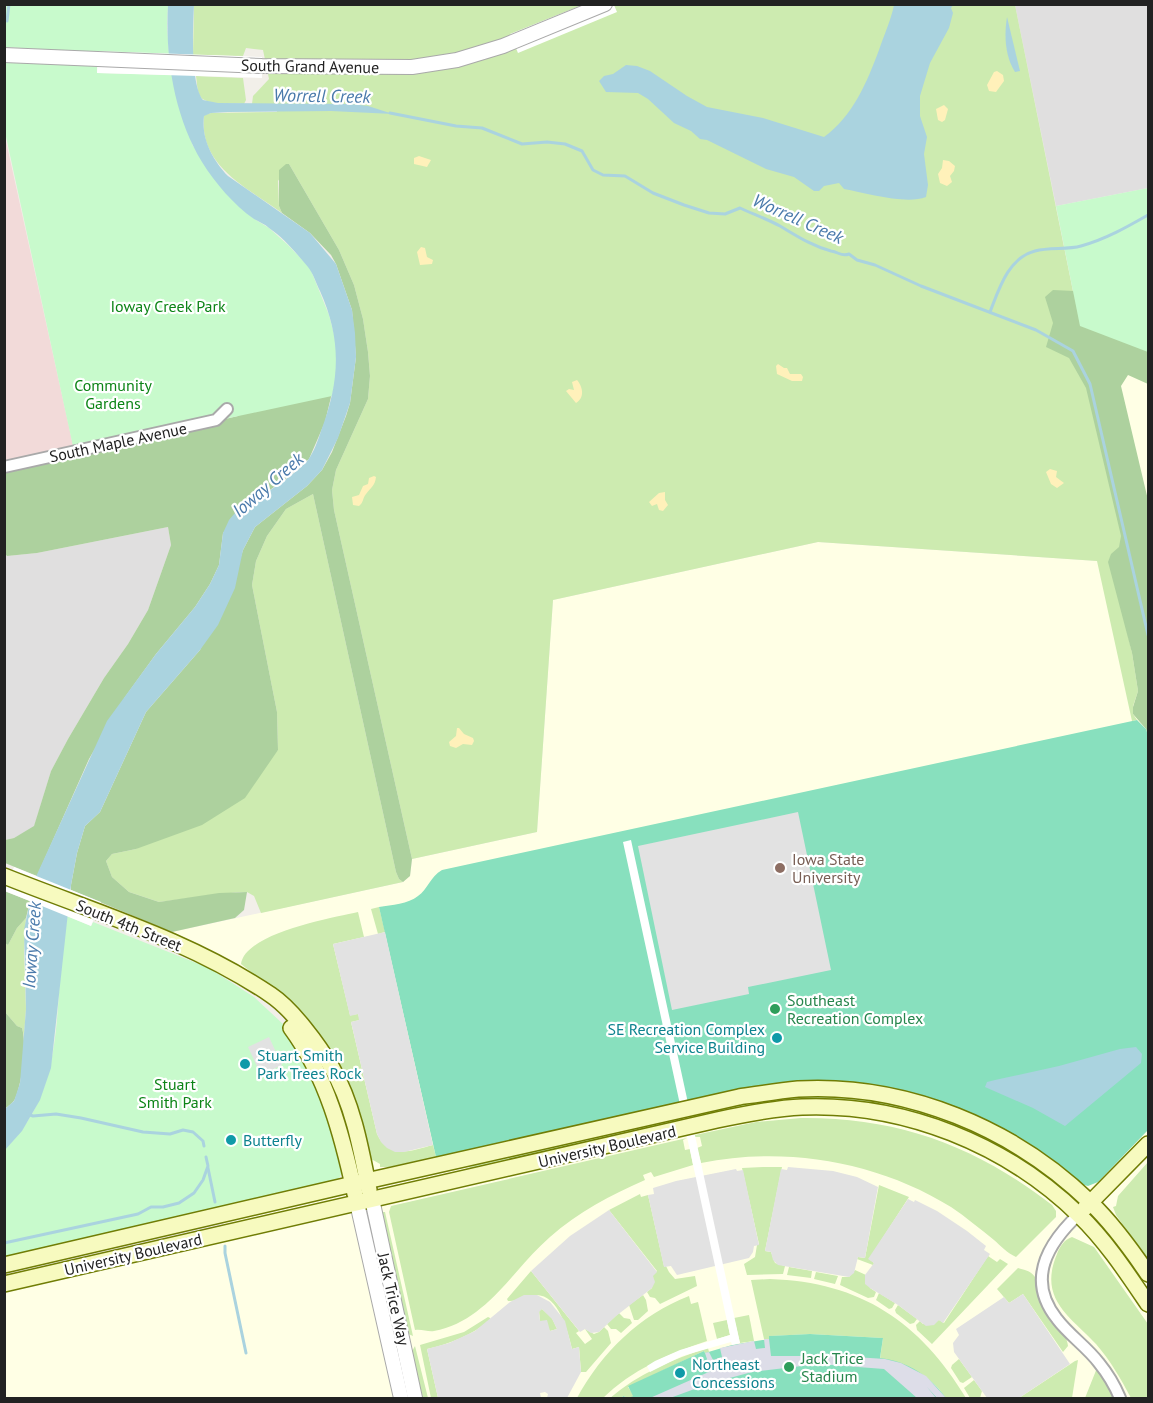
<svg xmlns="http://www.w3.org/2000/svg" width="1153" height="1403" font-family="'PT Sans',sans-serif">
<rect width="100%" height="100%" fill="#f2efe9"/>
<g fill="#e0dfdf">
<path d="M1015,5H1148V188L1056,206Z"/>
<path d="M168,527L171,545L148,610L128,644L104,678L68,739L51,771L34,827L14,838L5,840L4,554L7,556L37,553Z"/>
</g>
<path fill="#f2dad9" d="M4,132L73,445L5,462H4Z"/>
<path fill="#ffffe5" d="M1080,326L1148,352V1398H5V1284L225,1232L221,1211L367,1180L356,1131L305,1029L225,966L172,932L403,882L410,876L412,859L537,832L553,600L818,542L1097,561Z"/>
<g fill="#cdebb0">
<path d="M194,5H1015L1080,326L1137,564L1123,613L1132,653L1138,691L1133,706V714L1137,720L1132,721L1097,561L818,542L553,600L537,832L412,859L334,510L332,490L336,470L368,399L370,376L368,352L363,319L354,285L339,250L289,164L278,181L279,206L282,213C248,188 198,166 204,115L211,113L277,112L275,104H252L253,96L269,79L263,50L246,48L243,56L193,55Z"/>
<path d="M196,76L243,78L246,100L244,104C234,103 205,106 200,96C197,91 197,82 196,76Z"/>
<path d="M313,494L396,872L399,879L403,882L261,913L254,896L247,892H239L159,902L129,892L112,877L106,861L112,854L136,849L278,750L277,712L252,585L256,561L267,536L286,509Z"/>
<path d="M379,907L385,932L378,934L371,909Z"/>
<path d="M358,912L364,937L333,944L350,1015L358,1014L360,1020L351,1022L377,1134C389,1160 411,1151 433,1145L436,1157L389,1167H380V1164L373,1160L370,1161L358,1121L276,992L241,964C245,933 332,918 358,912Z"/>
<path d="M26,918L24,952L26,1009L24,1036L22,1028L17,1026L5,1012V943L8,945L17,928Z"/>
<path d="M817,1095L872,1100L921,1110L969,1128L968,1130L871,1107L692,1122L690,1114L768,1098Z"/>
<path d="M682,1116L684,1123L386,1190V1188L458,1172L485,1161Z"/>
<path d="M801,1118C898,1117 976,1146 1052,1205L1056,1211V1217L1016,1257C1007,1253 1001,1246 994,1240C980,1229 966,1217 951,1207C877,1161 785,1146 701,1163L697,1148L702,1146L700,1137H695V1135L756,1122Z"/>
<path d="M687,1138L683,1140L685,1150L690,1149L693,1165L654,1177L651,1172L643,1175L645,1180C611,1195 578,1212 550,1237C512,1270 487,1321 434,1331C428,1332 422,1329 415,1330L389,1212L391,1206Z"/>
<path d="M1148,1162V1260L1116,1215L1113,1207L1116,1206L1118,1196Z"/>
<path d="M763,1167H782L765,1251L771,1252L775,1263L785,1266L783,1274L747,1275L744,1264L755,1257L757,1245L759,1244L742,1168Z"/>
<path d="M879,1185L909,1197L869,1259L874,1263L873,1265L857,1259L858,1257L865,1258Z"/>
<path d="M640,1194L641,1197L648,1195L664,1266H666L669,1272L675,1279L695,1276L697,1286L660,1304L655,1298L650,1297L647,1292L652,1288L653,1275L657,1271L609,1210Z"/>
<path d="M382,1212H385L413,1336L406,1333Z"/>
<path d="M1072,1237L1094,1247L1148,1324V1398H1131C1121,1379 1110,1360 1096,1344C1070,1316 1038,1299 1057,1254C1060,1246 1064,1240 1072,1237Z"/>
<path d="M988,1256L997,1262L1000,1259L1008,1264L932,1344L917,1330L916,1325L920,1321L923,1324L939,1320L944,1323Z"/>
<path d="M789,1267L812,1271L811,1278L787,1275Z"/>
<path d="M1018,1268C1025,1270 1031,1271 1035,1277C1042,1288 1041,1303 1047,1314C1054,1326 1067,1332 1068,1346L1063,1352L1023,1294L1009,1303L997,1289Z"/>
<path d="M855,1270L866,1275L870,1288L876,1292L874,1297L868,1298L840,1285L842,1277H849Z"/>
<path d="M531,1271L579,1331L576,1333L585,1344L592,1339L585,1329L594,1334L599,1332L604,1327L608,1331L611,1343L586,1372H581L579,1347L572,1349C568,1332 559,1295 536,1295C527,1295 517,1302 508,1301L507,1299Z"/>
<path d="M816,1272L838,1276L835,1284L814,1279Z"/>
<path d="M770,1279C861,1282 920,1322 966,1398H946C928,1372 909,1368 880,1359L883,1338L810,1334L770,1336L769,1339H764L751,1280Z"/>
<path d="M879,1293L895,1303L892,1308L889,1309L876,1300Z"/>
<path d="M643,1295L646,1300L648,1311L638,1320H634L629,1305Z"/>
<path d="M689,1296L691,1304L698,1302L707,1341C668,1354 632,1370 603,1398H577C602,1352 640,1315 689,1296Z"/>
<path d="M898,1305L917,1319L914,1323L910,1324L896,1313L895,1310Z"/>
<path d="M542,1309L552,1318L557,1329L550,1331L540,1322L539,1310Z"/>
<path d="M619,1313L624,1318L630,1319L632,1323L621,1333L616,1329H611L607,1324Z"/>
<path d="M749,1315L754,1341L740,1343L734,1318Z"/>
<path d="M488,1317L490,1318V1320C472,1335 450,1344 427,1349L438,1398H431L420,1345L464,1332Z"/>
<path d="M727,1320L730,1335L717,1339L713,1323Z"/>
<path d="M415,1346L428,1398H419L411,1353Z"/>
<path d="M708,1348L709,1352L705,1353L704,1351L628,1387L634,1396L629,1398L623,1396L622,1398H610C638,1374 673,1359 708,1348Z"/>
<path d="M959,1359L972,1377L963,1383L960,1382L951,1368L952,1365Z"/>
<path d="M1078,1360L1072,1398H1019L1075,1361Z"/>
<path d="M1097,1368L1114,1398H1085Z"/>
<path d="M974,1380L982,1391L980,1398H970L964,1388Z"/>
</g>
<g fill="#add19e">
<path d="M5,132L336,376L325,422L309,459L288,477L256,500L223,533L219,565L210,584L195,607L156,654L125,697L89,759L37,876L5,863V840L14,838L34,826L51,771L68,739L104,678L128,644L148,610L171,545L168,527L37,553L7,556L5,554V471L238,416Z"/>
<path d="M286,164H289L339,250L354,285L363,319L368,352L370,376L368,399L336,470L332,490L334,510L412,859L410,876L403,882L399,879L396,872L313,494L286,509L267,536L256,561L252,585L277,712L278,750L245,798L202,825L136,849L112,854L106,861L112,877L129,892L159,902L219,893L247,892L244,910L235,918L172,932L71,890V885L77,853L85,826L100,812L146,712L200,650L238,566L243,550L255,527L307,486L322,470L332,452L346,416L350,403L356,357L352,310L336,264L331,255L310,233L282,213L279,206V170Z"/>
<path d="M1053,290L1095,292L1148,310V384L1128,375L1121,386L1148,500V735L1146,729L1133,714V707L1138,691L1132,653L1108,562L1111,554L1119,547L1121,536L1086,388L1069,358L1046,347L1053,323L1045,297Z"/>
<path d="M4,891L30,901L26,918L17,928L8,945L5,943Z"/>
<path d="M5,1012L17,1026L22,1028C27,1045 22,1083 15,1099C13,1103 8,1106 5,1109Z"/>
</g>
<g fill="#fff1ba">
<path d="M997,71L1003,75L1004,81L996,92L989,91L987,85L994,72Z"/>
<path d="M944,105L948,109L945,120L942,122L938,120L936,109Z"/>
<path d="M419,156L431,160L427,167L414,164V158Z"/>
<path d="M943,160L949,161L955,166L954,171L950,176L952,182L947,186L940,183L938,174L942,168Z"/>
<path d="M421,247L425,248L427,257L433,260L432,264L420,265L417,252Z"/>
<path d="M778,364L784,368H787L790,374H801L803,377L802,381H792L777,374L776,366Z"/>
<path d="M577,380C583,387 585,398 576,403L566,391L569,389L574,390L572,382Z"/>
<path d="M1050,469L1057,471L1056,477L1064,483L1057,488L1051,484L1046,472Z"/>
<path d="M374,476L376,477C375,486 371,487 366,494C362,499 364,502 359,506L353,505L352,497L359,495L363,486L368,484L369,478Z"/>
<path d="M665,492V500L668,505L663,511L659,510L657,504L652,506L649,502L659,493Z"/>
<path d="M457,728H459L464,734L473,738L474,741L472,745L463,744L456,748L450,746L449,742L456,736Z"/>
</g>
<g fill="#c8facc">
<path d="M4,5H168L167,26L169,54L88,52L5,47Z"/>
<path d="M4,63L83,64L97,67V73L172,75L178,102L193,146L253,218L269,228L288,245L310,268L329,315L334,334L337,353L336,376L332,396L74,451L5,132Z"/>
<path d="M1148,188V352L1080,326L1056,206Z"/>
<path d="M67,916L91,926L93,922L209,968L254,997L283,1024L290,1032L316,1078L343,1171L338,1180L5,1261L4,1150C54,1102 56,1041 60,976C61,957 65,936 67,916Z"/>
</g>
<g fill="#88e0be">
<path d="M1137,720L1146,729L1148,735V1130L1098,1182L1088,1186L1077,1183L986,1124L817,1085L461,1155L436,1157L379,907C392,905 408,904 418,896C428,889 430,877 442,870Z"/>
<path d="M810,1334L883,1338L880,1358C908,1361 931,1377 946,1398H622L623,1396L629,1398L633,1396L628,1386L704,1351L705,1353L732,1345L769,1339V1336Z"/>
</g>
<g fill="#e2e2e2" fill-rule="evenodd">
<path d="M798,812L831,970L748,987L749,994L672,1010L638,846Z"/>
<path d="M385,932L433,1145L404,1152H395L387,1148L381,1142L377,1134L351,1022L359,1020L358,1014L350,1016L333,944Z"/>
<path d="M269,1037L282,1065L261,1075L248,1047Z"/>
<path d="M788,1167L833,1171L857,1177L878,1187L865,1258L858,1257L854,1273L849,1277L778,1265L773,1260L771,1252L765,1251L781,1169L787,1170Z"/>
<path d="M736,1169L737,1171L743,1170L759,1245L754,1246L753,1252L749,1258L677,1275L671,1266L664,1267L648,1195L654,1194L653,1188L676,1181Z"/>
<path d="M908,1199L914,1202L915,1200L937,1211L967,1231L986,1246L984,1250L990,1254L943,1323L939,1320L934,1325L926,1326L898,1305L870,1288L865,1284V1275L874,1263L868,1259Z"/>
<path d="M609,1210L657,1272L653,1276L655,1282L652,1288L616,1316L599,1332L591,1333L585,1329L580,1332L531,1271L570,1236Z"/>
<path d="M1023,1294L1070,1364L1019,1398H987L954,1352L953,1343L959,1335L956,1329L1004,1297L1009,1303Z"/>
<path d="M524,1295H537L550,1302L565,1321L572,1349L579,1347L581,1372L567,1398H547L548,1394L545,1392L540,1393L541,1398H438L427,1349L449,1343L475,1331L510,1302ZM542,1309L552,1319L557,1329L550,1331L547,1320L540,1321L539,1312Z"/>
</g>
<path fill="#dddde8" d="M764,1339H769L771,1356H840L885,1359L901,1363L926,1376L946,1398H937L927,1387L936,1398H917L884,1369L819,1364L752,1372L711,1383L670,1398H650L711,1371L705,1353L709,1352L713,1360L722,1357L720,1348L754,1341L756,1349L765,1348Z"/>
<g fill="#aad3df">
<path d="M168,5H194C193,26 190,83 203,100L218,103L351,104L368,106L393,114L331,111L228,112L211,113L204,116C201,139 213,160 228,176L310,233L336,264L352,310L355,333L356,357L350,403L338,438L322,470L307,486L255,527L243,550L235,588L218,625L200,650L146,712L100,812L85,826L77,853L71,885L51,1068L40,1100L22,1131L5,1150V1109L14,1101L20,1083L26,1009L24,930L34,881L107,721L156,654L195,607L210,584L219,565L223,533L229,520L235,513C255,500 292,478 308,460C314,452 318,440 321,431C340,381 342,340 320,291C316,283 313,273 308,267C296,253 284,238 269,228C265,224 259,222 254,219C234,205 215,183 202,162C174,116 165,57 168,5Z"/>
<path d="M894,5H953L951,8L953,13L949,28L930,63L920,96V116L927,137L924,154L928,185L926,197C906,205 866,193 844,189L839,183L824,186L819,191H814L794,177L766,169L707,140L700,139L691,131L674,123L648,99L638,93L606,92L599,81L604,76L613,74L626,65L637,66L650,71L687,96L707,107L763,118L824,137C853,116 867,82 879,50C884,35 891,20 894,5Z"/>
<path d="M1007,17L1020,71L1015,72C1005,56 1004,36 1007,17Z"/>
<path d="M1136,1047L1142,1054L1141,1063L1065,1126L1033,1108L985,1087L987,1082L995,1080L1059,1066L1120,1049Z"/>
</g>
<g fill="#fff">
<path d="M582,5H614L617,12L518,53L510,34Z"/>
<path d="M98,51L262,57V78L97,73Z"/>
<path d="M631,840L740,1343L732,1345L731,1342L682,1356L650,1372L647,1366L655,1361L680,1350L730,1335L623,842Z"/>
<path d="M14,867L101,902L91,926L5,891Z"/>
</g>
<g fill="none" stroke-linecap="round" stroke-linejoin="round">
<g stroke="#aad3df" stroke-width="3">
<path d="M7,21L9,4"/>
<path d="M390,113L456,126L482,128L522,144L547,142L565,144L582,151L593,170L603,175L625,176L653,193L684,205L709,213L725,214L740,208C753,214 767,219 780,226C797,236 812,246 831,251C839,252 841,257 849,254L857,260L875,265L921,286L1036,330L1073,351L1090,384L1148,635"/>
<path d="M990,312C999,289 1008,258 1035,251C1050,247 1067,250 1081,246C1106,239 1127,227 1148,215"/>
<path d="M27,1114L33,1116L56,1114L81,1118L143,1132L170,1134L183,1130L193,1132L203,1141L204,1146"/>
<path d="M208,1168L215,1202"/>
<path d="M4,1243L138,1214L151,1207H163L179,1203L194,1193L203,1180L208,1166L206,1157"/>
<path d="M225,1246V1253L246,1353"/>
</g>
<g stroke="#a9a9a9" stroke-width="14">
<g id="minor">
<path d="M4,467L216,420L227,409"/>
<path d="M1079,1214C1047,1244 1026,1280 1057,1319C1069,1335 1087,1347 1099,1363C1108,1374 1115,1386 1120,1398"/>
</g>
</g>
<g stroke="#a9a9a9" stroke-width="16">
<g id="tertiary">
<path d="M4,55L262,66L412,67L457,60L503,46L605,4"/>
<path d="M372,1199L415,1398"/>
<path d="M357,1203L401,1398"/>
</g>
</g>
<g stroke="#707d05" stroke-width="18">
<g id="secondary">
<path d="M4,876C94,912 190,940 271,995C292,1009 319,1045 332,1068C353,1104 361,1149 369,1190"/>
<path d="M291,1028C327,1077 342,1135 355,1194"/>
<path d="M1085,1208L1148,1144"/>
<path d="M4,1265L353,1184L739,1097C759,1094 778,1091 798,1089C906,1083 1014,1128 1091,1203C1113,1224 1131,1249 1148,1274"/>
<path d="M4,1284L717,1120C745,1114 774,1108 802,1107C904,1103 1006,1144 1079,1215C1106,1241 1127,1273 1148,1304"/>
</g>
</g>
<use href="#minor" stroke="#fff" stroke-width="10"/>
<use href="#tertiary" stroke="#fff" stroke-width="14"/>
<use href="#secondary" stroke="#f7fabf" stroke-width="15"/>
</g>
<circle fill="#8d6e63" stroke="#fff" stroke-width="2" cx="780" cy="868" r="6"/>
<g fill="#2e9e5b" stroke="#fff" stroke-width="2">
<circle cx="775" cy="1009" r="6"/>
<circle cx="789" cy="1367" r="6"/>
</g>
<g fill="#0f9aa8" stroke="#fff" stroke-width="2">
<circle cx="777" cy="1038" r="6"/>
<circle cx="245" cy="1064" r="6"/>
<circle cx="231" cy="1140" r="6"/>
<circle cx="680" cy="1373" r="6"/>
</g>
<g text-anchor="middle" stroke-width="4.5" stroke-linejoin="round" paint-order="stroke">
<g font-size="16" fill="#222" stroke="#fff">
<text transform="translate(310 66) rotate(1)" y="6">South Grand Avenue</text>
<text transform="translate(118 442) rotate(-12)" y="6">South Maple Avenue</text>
<text transform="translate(129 925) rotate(22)" y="6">South 4th Street</text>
<text transform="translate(607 1146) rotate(-13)" y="6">University Boulevard</text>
<text transform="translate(133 1254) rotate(-13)" y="6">University Boulevard</text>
<text transform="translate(394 1299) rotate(77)" y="6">Jack Trice Way</text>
</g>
<g font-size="16" fill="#0c8416" stroke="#fff">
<text x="168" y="312">Ioway Creek Park</text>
<text x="113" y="391">Community<tspan x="113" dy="18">Gardens</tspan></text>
<text x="175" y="1090">Stuart<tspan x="175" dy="18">Smith Park</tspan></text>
</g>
<g font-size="16" fill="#785e54" stroke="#fff" text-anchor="start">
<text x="792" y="865">Iowa State<tspan x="792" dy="18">University</tspan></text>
</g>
<g font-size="16" fill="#27864d" stroke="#fff" text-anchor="start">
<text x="787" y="1006">Southeast<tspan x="787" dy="18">Recreation Complex</tspan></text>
<text x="801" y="1364">Jack Trice<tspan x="801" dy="18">Stadium</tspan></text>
</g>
<g font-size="16" fill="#0d838f" stroke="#fff" text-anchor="start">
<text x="765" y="1035" text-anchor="end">SE Recreation Complex<tspan x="765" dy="18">Service Building</tspan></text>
<text x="257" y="1061">Stuart Smith<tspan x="257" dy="18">Park Trees Rock</tspan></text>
<text x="243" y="1146">Butterfly</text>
<text x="692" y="1370">Northeast<tspan x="692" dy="18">Concessions</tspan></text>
</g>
<g font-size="18" font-style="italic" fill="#4a7aab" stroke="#fff">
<text transform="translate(322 96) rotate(1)" y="6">Worrell Creek</text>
<text transform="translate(798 219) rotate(24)" y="6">Worrell Creek</text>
<text transform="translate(268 485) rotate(-41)" y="6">Ioway Creek</text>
<text transform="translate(32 945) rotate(-86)" y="6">Ioway Creek</text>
</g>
</g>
<rect width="1153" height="1403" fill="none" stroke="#222222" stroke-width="12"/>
</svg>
